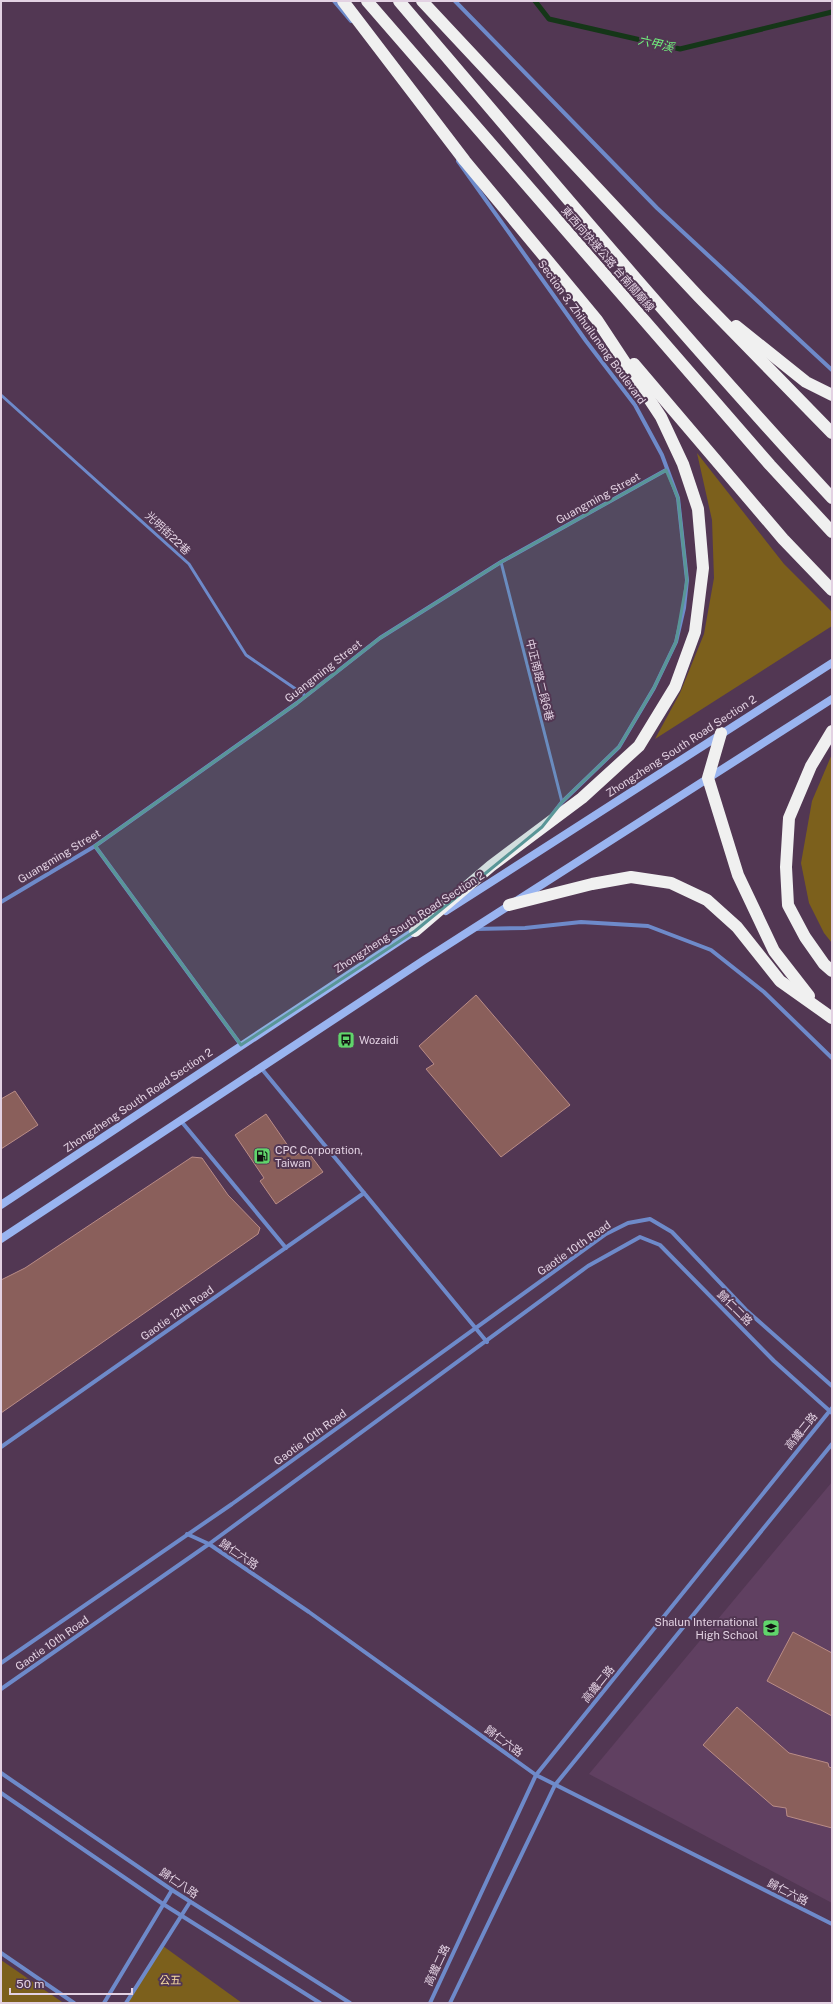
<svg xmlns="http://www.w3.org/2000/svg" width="833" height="2004" font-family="'Public Sans','Noto Sans TC',sans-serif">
<rect width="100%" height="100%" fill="#523753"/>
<path fill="#604061" d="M832,1482V1903L589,1774Z"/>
<g fill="#7c601c">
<path d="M697,453L784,564L832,612V626L655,739L680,693L704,634L714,578L712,520Z"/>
<path d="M832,754V943L824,933L809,903L801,863L812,801Z"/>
<path d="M163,1946L242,2003H127Z"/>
<path d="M1,1960L62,2002V2003H1Z"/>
</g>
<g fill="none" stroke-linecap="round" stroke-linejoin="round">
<path stroke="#153618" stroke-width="5" d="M535,1L549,19L680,49L832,12"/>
</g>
<g fill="#8a5f5b" stroke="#ba8c87">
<path d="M476,995L570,1105L501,1157L426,1069L434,1064L419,1046Z"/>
<path d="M15,1091L38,1125L1,1149V1099Z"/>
<path d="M266,1114L295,1156L306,1149L323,1172L276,1204L260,1181L264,1178L235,1135Z"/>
<path d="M192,1157L202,1158L228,1195L260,1228L258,1234L1,1413V1280L25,1268Z"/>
<path d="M793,1632L832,1653V1716L767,1681Z"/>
<path d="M737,1707L789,1753L828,1763L829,1767L832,1768V1828L787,1816L786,1808L773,1806L703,1745Z"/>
</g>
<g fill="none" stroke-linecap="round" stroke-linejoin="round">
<g stroke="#6e8aca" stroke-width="3">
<path d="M1,395L189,564L246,655L306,696"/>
<path d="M501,562L562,802"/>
</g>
<g stroke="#6e8aca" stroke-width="4">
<path d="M334,1L351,21"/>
<path d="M455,1L657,208L832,370"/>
<path d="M458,161L586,341L635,405L662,455L678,498L687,580L684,608L676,642L654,688L619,747L562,802L552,815"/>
<path d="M95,846L241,1045"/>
<path d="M1,902L95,846L297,703L380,638L501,562L666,470"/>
<path d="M475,929L525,928L581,922L648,926L711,950L764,992L832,1058"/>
<path d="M261,1068L487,1342"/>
<path d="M181,1121L286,1248"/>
<path d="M1,1447L364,1193"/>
<path d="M187,1534L209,1544L309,1612L536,1775L832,1924"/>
<path d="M1,1663L232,1504L606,1234L628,1223L650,1219L672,1232L746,1310L832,1386"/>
<path d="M1,1689L209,1544L588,1266L640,1237L660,1245L774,1361L832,1413"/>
<path d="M1,1773L172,1890L350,2003"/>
<path d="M1,1793L163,1904L320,2003"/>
<path d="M1,1953L74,2003"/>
<path d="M104,2003L172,1890"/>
<path d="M126,2003L190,1902"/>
<path d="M430,2003L536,1775L832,1408"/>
<path d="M450,2003L555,1785L832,1444"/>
</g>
<g stroke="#99b4f0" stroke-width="8">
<path d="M446,911L832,663"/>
<path d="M1,1205L419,928"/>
<path d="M1,1239L424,960L832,699"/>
</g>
<g stroke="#f0f0f0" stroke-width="12">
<path d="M343,1L465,161L597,320L661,417L683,464L698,509L703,568L695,632L675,687L639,746L582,798L491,866L415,931"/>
<path d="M367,1L770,465L832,532"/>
<path d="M399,1C541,168 683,337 832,498"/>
<path d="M422,1L699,297L832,433"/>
<path d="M736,326L806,382L832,395"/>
<path d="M634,364L783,539L832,590"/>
<path d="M832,731L811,766L789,818L786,867L788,905L805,937L824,964L832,971"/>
<path d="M721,733L708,778L738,875L774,951L809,996"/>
<path d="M509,905L592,884L631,877L671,883L707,900L737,927L780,981L832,1018"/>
</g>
</g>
<path fill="#599697" fill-opacity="0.2" stroke="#599697" stroke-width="3" stroke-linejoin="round" d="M666,470L678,498L687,580L676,642L654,688L619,747L562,802L542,827L415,931L241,1045L95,846L297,703L380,638L501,562Z"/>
<defs>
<g id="bus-square" transform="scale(0.9)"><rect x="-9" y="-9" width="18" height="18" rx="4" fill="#60d56b" stroke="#523753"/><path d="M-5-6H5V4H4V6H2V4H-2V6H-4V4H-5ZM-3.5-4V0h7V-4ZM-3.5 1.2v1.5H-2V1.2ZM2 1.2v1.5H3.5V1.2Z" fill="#111"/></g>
<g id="fuel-square" transform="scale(0.9)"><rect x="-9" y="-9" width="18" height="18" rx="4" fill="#60d56b" stroke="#523753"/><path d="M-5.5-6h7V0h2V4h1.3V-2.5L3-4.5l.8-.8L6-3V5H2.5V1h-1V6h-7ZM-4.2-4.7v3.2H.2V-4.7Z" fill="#111"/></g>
<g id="school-square" transform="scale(0.9)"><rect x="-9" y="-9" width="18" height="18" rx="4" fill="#60d56b" stroke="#523753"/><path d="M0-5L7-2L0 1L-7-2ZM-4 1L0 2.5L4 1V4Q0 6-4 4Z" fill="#111"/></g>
</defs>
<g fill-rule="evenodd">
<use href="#bus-square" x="346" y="1040"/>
<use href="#fuel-square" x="262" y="1156"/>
<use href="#school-square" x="771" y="1628"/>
</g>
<g text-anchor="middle" stroke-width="4" stroke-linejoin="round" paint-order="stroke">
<g font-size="11" fill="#e3d2e3" stroke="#523753">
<text transform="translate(608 259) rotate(49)" y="4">東西向快速公路 台南關廟線</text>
<text transform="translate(592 332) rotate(54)" y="4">Section 3, Zhihuiluneng Boulevard</text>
<text transform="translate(598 498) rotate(-29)" y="4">Guangming Street</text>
<text transform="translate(168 533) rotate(43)" y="4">光明街22巷</text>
<text transform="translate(323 671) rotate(-38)" y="4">Guangming Street</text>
<text transform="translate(540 680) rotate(76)" y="4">中正南路二段6巷</text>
<text transform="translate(681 746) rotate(-33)" y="4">Zhongzheng South Road Section 2</text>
<text transform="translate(59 856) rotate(-31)" y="4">Guangming Street</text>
<text transform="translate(409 922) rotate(-33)" y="4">Zhongzheng South Road Section 2</text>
<text transform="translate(138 1100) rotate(-34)" y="4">Zhongzheng South Road Section 2</text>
<text transform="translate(574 1248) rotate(-35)" y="4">Gaotie 10th Road</text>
<text transform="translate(735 1308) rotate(45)" y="4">歸仁二路</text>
<text transform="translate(177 1313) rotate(-35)" y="4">Gaotie 12th Road</text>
<text transform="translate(801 1431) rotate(-51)" y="4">高鐵二路</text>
<text transform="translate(310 1437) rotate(-36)" y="4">Gaotie 10th Road</text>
<text transform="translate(239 1554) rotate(34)" y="4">歸仁六路</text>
<text transform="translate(52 1643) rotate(-35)" y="4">Gaotie 10th Road</text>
<text transform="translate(598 1684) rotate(-51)" y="4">高鐵二路</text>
<text transform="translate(504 1741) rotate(36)" y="4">歸仁六路</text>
<text transform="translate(179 1883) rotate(34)" y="4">歸仁八路</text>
<text transform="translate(788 1892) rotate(27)" y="4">歸仁六路</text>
<text transform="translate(437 1965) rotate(-65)" y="4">高鐵二路</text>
</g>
<g font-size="11" fill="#e3d2e3" stroke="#523753" text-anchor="start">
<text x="359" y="1044">Wozaidi</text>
<text x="275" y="1154">CPC Corporation,<tspan x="275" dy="13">Taiwan</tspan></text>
<text x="758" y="1626" text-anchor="end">Shalun International<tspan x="758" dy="13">High School</tspan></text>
</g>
<g font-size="11" fill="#f8dda4" stroke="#523753">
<text x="170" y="1984">公五</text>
</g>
<g font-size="12" font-style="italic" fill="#71f27d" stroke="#523753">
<text transform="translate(656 44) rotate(13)" y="4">六甲溪</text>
</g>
</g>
<rect width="833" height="2004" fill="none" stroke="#e3d2e3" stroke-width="4"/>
<path d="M10 1988v6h122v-6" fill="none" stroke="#e3d2e3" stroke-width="2"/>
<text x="16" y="1988" font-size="12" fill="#e3d2e3" stroke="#523753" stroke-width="3" paint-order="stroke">50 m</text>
</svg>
